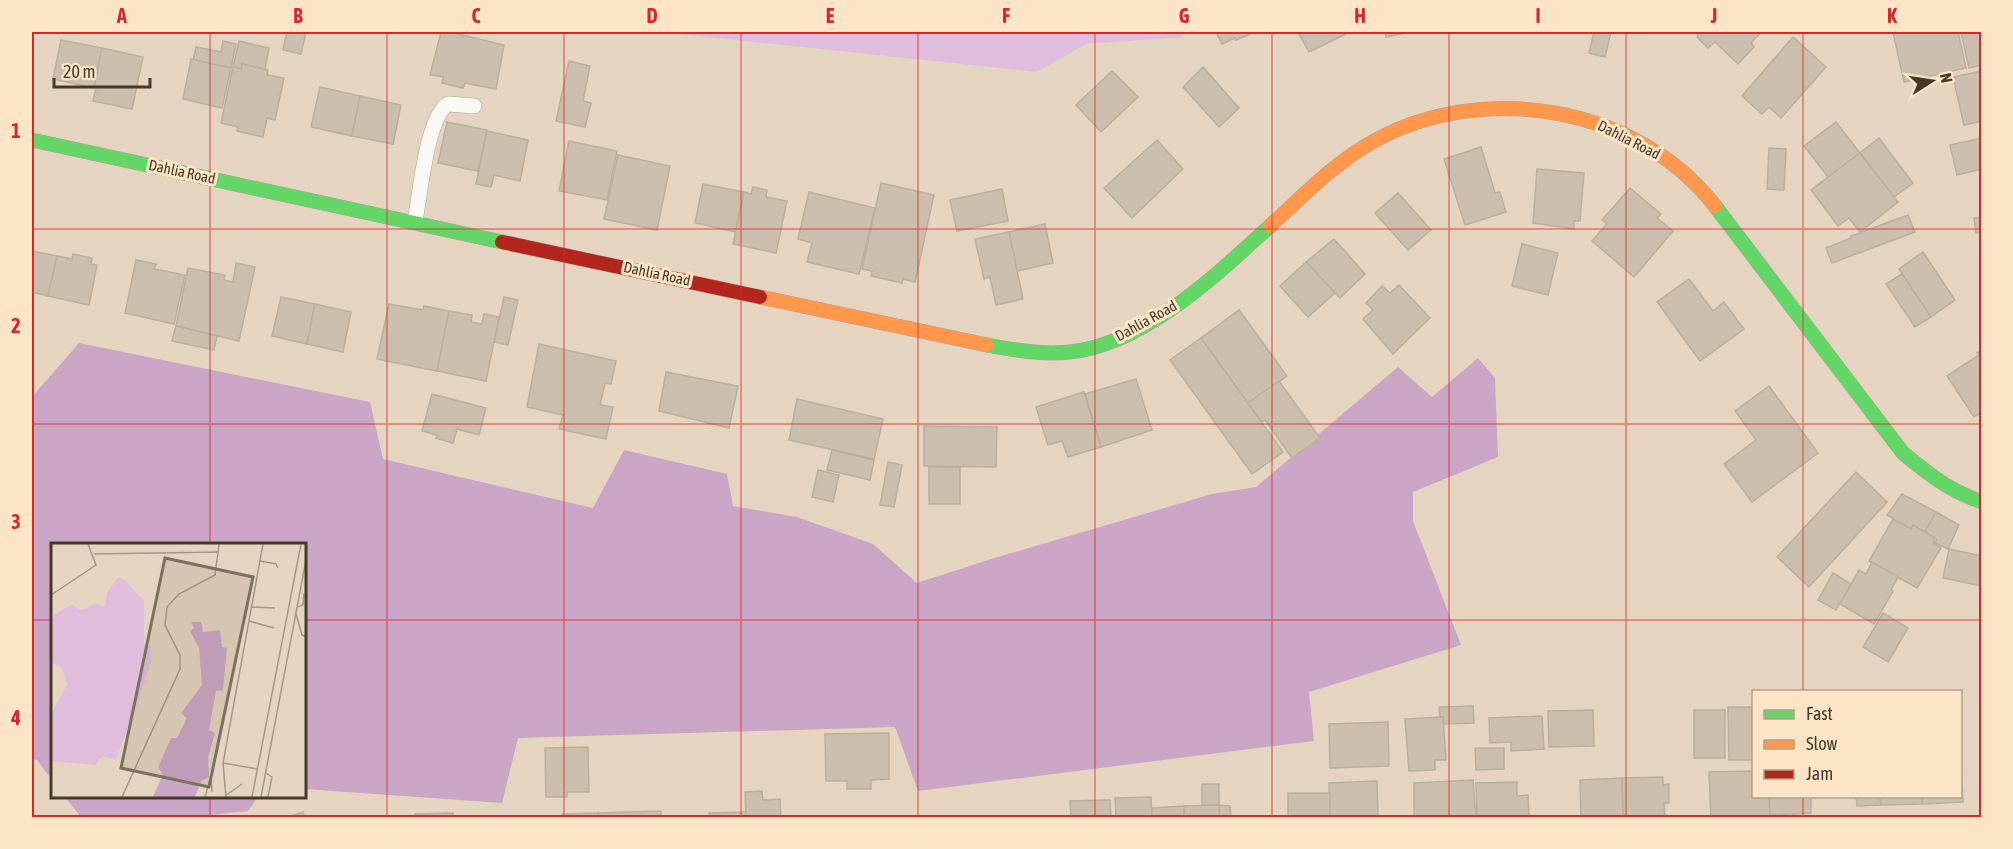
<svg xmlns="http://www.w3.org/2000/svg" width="2013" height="849" font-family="'Asap Condensed',sans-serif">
<rect width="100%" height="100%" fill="#e5d5c0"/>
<path fill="#e1bddd" d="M661,32H1183V37L1086,44L1037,72Z"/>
<g fill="#caa5c6">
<path d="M79,343L370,402L383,459L593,508L624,450L727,474L733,506L797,517L873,544L917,583L991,559L1212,494L1256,487L1398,367L1432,397L1478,358L1495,378L1498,457L1413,492V521L1461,645L1309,692L1314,741L918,791L895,727L518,738L502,803L305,789L304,544H52V780L37,760L32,759V397Z"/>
<path d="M65,797H258L248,811L183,818L81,817Z"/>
</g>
<g fill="#cbbead" stroke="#baae9d" stroke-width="1.5">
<path d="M287,32H306L301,54L283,50Z"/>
<path d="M441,32H450L504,45L496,89L465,83L463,88L442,83L443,77L430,75Z"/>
<path d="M1216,32H1255L1236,40L1235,38L1222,44Z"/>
<path d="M1298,32H1350L1309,52Z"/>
<path d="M1385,32H1410L1386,37Z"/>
<path d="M1594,32H1611L1605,57L1589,53Z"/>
<path d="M1699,32H1761L1751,43L1754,47L1738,64L1715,42L1708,48L1697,37Z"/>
<path d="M1893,32H1958L1966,68L1904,82Z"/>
<path d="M1961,32H1982V65L1969,68Z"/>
<path d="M1793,37L1826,67L1781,118L1769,107L1762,114L1742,96Z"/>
<path d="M61,40L102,48L94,88L53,79Z"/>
<path d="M223,41L236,44L231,68L193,60L196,47L221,52Z"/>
<path d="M239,41L269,48L265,69L242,64L241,69L233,67Z"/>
<path d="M102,48L143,57L132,109L93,101L96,88H94Z"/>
<path d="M191,59L231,68L222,108L183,99Z"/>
<path d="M569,61L590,66L583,101L591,103L585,127L556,121Z"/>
<path d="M242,64L268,70L267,75L284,78L275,120L267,118L263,137L237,131L238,127L221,123L233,67L241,69Z"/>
<path d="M1203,67L1239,108L1219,127L1183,87Z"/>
<path d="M1112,71L1138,97L1101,132L1076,105Z"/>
<path d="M1982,71V121L1964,125L1953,77Z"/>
<path d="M320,87L360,96L352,136L311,127Z"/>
<path d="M360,96L401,105L393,144L352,136Z"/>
<path d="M447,122L487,130L478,171L438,163Z"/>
<path d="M1836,122L1860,153L1828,177L1804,146Z"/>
<path d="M487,131L528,140L520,181L494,175L491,187L476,184Z"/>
<path d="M1879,138L1913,183L1894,197L1860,153Z"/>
<path d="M1982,138V169L1957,175L1950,145Z"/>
<path d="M1157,140L1183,169L1132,218L1104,188Z"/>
<path d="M569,141L617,151L607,200L559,191Z"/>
<path d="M1481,147L1495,193L1500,192L1506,212L1465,225L1444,159Z"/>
<path d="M1769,148L1786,149L1784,190L1767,189Z"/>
<path d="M1860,153L1898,202L1860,232L1849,218L1838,226L1811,190Z"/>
<path d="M618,155L670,166L657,230L604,219Z"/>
<path d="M1537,169L1584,173L1580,221H1574V229L1533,223Z"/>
<path d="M881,183L934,195L915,282L903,279L902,283L871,276L872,271L862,269Z"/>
<path d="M703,184L744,192L736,232L695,223Z"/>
<path d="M753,187L767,190L766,197L787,201L776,253L733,244L744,192L751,194Z"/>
<path d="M1630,188L1661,214L1657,218L1673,231L1634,277L1592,241L1607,224L1602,220Z"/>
<path d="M1002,189L1008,221L957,231L950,200Z"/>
<path d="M809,192L875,208L859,274L807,262L812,243L798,239Z"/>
<path d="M1398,193L1431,230L1408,250L1375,213Z"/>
<path d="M1908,215L1915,232L1832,263L1826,248L1851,238V236Z"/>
<path d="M1982,217V232L1976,233L1974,218Z"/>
<path d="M1045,224L1053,263L1017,271L1009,232Z"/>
<path d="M1009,232L1023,299L996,305L990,277L984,279L975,239Z"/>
<path d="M1334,239L1365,274L1340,298L1306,262Z"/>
<path d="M1522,244L1558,253L1548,295L1512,286Z"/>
<path d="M32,251L57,256L48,296L32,292Z"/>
<path d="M1923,252L1955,300L1931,317L1899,269Z"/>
<path d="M73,254L92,258L91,264L97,265L89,305L48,296L57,256L72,259Z"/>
<path d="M136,260L156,264L154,269L185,275L174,324L125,313Z"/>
<path d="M1306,262L1335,293L1308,317L1280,286Z"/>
<path d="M236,263L255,267L239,341L176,326L188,268L225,275L224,280L233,282Z"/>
<path d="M1902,274L1931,317L1915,327L1886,284Z"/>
<path d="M1689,279L1713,311L1724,302L1744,329L1700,361L1657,302Z"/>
<path d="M1399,285L1430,318L1393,354L1363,319L1373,310L1366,303L1382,286L1390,293Z"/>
<path d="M281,297L315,304L307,344L272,336Z"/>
<path d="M504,297L518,300L508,345L494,342Z"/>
<path d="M315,304L351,312L343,352L307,344Z"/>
<path d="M389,304L423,310L424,306L449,311L437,371L377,359Z"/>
<path d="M1239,310L1287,376L1248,403L1201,338Z"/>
<path d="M449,311L472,315L471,322L482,324L484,314L499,317L486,381L437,371Z"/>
<path d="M176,326L217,336L214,350L172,341Z"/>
<path d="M1201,338L1283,452L1252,474L1170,360Z"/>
<path d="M539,344L616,361L611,384L605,383L600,405L613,407L606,439L559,429L563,415L527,407Z"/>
<path d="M1982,350V412L1974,417L1947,376L1979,355L1977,353Z"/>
<path d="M666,372L738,386L729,428L659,411Z"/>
<path d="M1136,379L1152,430L1101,447L1085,394Z"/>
<path d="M1279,381L1320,438L1292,458L1265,420L1262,422L1248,403Z"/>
<path d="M1769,386L1818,453L1752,502L1724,464L1756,440L1735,411Z"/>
<path d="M1084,392L1101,447L1068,457L1062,441L1048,445L1036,407Z"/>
<path d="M432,394L486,408L479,435L457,429L453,443L436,438L437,435L422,431Z"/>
<path d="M797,399L883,419L874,459L789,440Z"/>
<path d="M924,426L997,427L996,467L924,466Z"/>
<path d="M832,450L874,460L870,480L827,470Z"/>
<path d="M888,462L902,465L894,507L880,505Z"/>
<rect x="929" y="467" width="31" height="37"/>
<path d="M818,470L839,475L833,502L812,497Z"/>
<path d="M1856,472L1887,502L1809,587L1777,557Z"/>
<path d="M1902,494L1936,512L1925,532L1913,525L1911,529L1887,515Z"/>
<path d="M1936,512L1959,525L1948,549L1935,543L1937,539L1925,532Z"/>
<path d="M1893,519L1911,529L1913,525L1935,538L1933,543L1941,548L1917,588L1869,561Z"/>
<path d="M1949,549L1982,556V586L1943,578Z"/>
<path d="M1872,562L1898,577L1891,590L1893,591L1874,624L1840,604L1859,570L1866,574Z"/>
<path d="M1833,573L1851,584L1836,610L1818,600Z"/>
<path d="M1883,613L1908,628L1888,662L1863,647Z"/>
<path d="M1473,706L1474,723L1444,724L1443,717H1440L1439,707Z"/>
<path d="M1728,707H1754V760H1729Z"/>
<path d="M1593,710L1594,746L1549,747L1548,711Z"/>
<rect x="1694" y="710" width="31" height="48"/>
<path d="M1542,716L1544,749L1511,751V742L1490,743L1489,718Z"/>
<path d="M1443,717L1446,760H1435V770L1409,771L1405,719Z"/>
<path d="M1388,722L1389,766L1330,768L1329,724Z"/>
<path d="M889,733V779L871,780V789H847V781H826L825,734Z"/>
<path d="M588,747L589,792H567V797H546L545,748Z"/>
<path d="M1475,748H1504V769L1476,770Z"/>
<path d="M1961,762L1963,802L1922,804V796H1960Z"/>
<path d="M1754,771V796H1769L1770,818H1711L1709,772Z"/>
<path d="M1663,777V785L1669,784V803H1664L1665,818H1623L1622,778Z"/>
<path d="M1622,778L1623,818H1581L1580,780Z"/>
<path d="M1473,780L1476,818H1414V783Z"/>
<path d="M1377,781L1378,818H1330L1329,783Z"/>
<path d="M1517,782V796L1528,795L1529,818H1477L1476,783Z"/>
<path d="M1202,784H1219V805L1202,806Z"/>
<path d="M762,791L763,800L780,799L781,818H746L745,792Z"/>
<rect x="1288" y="793" width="42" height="25"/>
<path d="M1769,796H1811V813L1770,815Z"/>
<path d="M1856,796H1880L1881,805L1857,806Z"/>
<path d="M1880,796H1922V804L1881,805Z"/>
<path d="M1151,797L1152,818H1116L1115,798Z"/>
<path d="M1110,800L1111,818H1071L1070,801Z"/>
<path d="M1219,805L1220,818H1184V806Z"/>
<path d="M1219,805L1230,806L1231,818H1220Z"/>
<path d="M1184,806V818H1152V808Z"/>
<path d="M661,811V818H598V813Z"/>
<path d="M303,812L305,818H285Z"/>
<path d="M746,812V818H710L709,813Z"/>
<path d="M453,813V818H416L415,814Z"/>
<path d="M598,813V818H562V814Z"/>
</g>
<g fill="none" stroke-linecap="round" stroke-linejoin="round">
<g stroke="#afa292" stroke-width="16">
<path id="lane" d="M415,221C420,195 427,116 448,104L474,106"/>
</g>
<g stroke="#afa292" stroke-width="15">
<g id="fast">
<path d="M32,140L502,242"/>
<path d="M1715,206L1903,453C1930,475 1948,490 1982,502"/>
<path d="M987,345C1014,350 1042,355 1070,352C1145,344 1216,275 1270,226"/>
</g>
</g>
<g stroke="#afa292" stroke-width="15">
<g id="slow">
<path d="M1270,226C1304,195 1335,162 1376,140C1484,81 1638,106 1715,206"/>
<path d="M760,297L987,345"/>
</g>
</g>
<g stroke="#afa292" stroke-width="15">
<path id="jam" d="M502,242L760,297"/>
</g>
<use href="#lane" stroke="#fbf9f6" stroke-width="15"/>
<use href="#fast" stroke="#63d668" stroke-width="14"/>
<use href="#slow" stroke="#ff974d" stroke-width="14"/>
<use href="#jam" stroke="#b3261e" stroke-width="14"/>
</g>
<path fill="none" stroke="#d62828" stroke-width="1.5" stroke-opacity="0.55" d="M210,32V544M387,32V818M564,32V818M741,32V818M918,32V818M1095,32V818M1272,32V818M1449,32V818M1626,32V818M1803,32V692M32,229H1982M32,424H1982M32,620H52M304,620H1982M210,796V818M1803,796V818"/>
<g text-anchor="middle" stroke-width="6" stroke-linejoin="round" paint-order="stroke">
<g font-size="15" fill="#453a2a" stroke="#fce5c6">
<text transform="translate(1629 140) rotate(27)" y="5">Dahlia Road</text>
<text transform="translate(182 172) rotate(12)" y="5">Dahlia Road</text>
<text transform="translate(657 274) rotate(12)" y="5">Dahlia Road</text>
<text transform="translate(1146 321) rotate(-29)" y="5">Dahlia Road</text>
</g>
</g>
<g transform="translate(51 543)">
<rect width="255" height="255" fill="#e5d5c0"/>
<path d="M67,34L73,36L93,58V101L100,103V119L86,161L65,217L51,213L45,222L0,218V171L16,142L11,125L0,119V74L21,61L27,66L34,67L43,60L54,64L56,50Z" fill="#e1bddd"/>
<path d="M140,79H150L152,89L169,87L171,104L176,105L172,147L165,148L158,187L164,190L157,214L158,234L150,238L144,254H102L112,231L107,224L120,195H126L136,175L130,170L151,142L148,105L139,88L143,85Z" fill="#caa5c6"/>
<path fill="none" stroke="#a59784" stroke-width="1.5" d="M43,11L168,9M209,18L225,21L227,25M0,52L45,22L37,1M201,64L224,65M246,64L252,62L253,50M245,71L251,92L255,94M198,78L223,85M172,220L206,226M215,230L221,234L217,254M174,253L191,241M71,254L129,126V112L114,82L116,64L128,51L164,32L168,1M154,254L160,233L161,249M175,254L172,220L212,1M201,254L250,1M210,254L255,17"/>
<path fill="#7d705e" fill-opacity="0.15" stroke="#7d705e" stroke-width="3" d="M114,15L202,34L158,244L70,225Z"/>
<rect width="255" height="255" fill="none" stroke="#453a2a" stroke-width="3"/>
</g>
<rect width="2013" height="849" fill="none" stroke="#fce5c6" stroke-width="66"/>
<rect x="1752" y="690" width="210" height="108" fill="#fce5c6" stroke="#b3a188" stroke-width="1.5"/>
<rect x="1764" y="710" width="30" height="9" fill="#63d668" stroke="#b3a188" stroke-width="1.5"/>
<text x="1806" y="720" font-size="18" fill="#453a2a">Fast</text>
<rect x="1764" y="740" width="30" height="9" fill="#ff974d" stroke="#b3a188" stroke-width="1.5"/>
<text x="1806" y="750" font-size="18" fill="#453a2a">Slow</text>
<rect x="1764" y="770" width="30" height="9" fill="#b3261e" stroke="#b3a188" stroke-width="1.5"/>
<text x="1806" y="780" font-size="18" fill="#453a2a">Jam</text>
<g transform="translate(1932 81) rotate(78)" stroke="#fce5c6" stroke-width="4.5" paint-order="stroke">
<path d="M0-4.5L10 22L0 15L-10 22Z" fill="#453a2a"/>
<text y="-9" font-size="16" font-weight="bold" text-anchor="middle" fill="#453a2a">N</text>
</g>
<path d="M54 78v9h96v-9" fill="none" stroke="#453a2a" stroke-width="3"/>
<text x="63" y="78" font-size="18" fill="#453a2a" stroke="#fce5c6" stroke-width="4.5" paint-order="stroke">20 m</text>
<rect x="33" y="33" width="1947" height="783" fill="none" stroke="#d62828" stroke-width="2"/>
<g font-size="20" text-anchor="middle" font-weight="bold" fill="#d62828">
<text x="122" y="23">A</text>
<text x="298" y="23">B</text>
<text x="476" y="23">C</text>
<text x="652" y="23">D</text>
<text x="830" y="23">E</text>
<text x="1006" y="23">F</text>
<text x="1184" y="23">G</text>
<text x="1360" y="23">H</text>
<text x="1538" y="23">I</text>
<text x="1714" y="23">J</text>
<text x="1892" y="23">K</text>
<text x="16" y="138">1</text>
<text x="16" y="333">2</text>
<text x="16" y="529">3</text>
<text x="16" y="725">4</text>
</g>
</svg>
